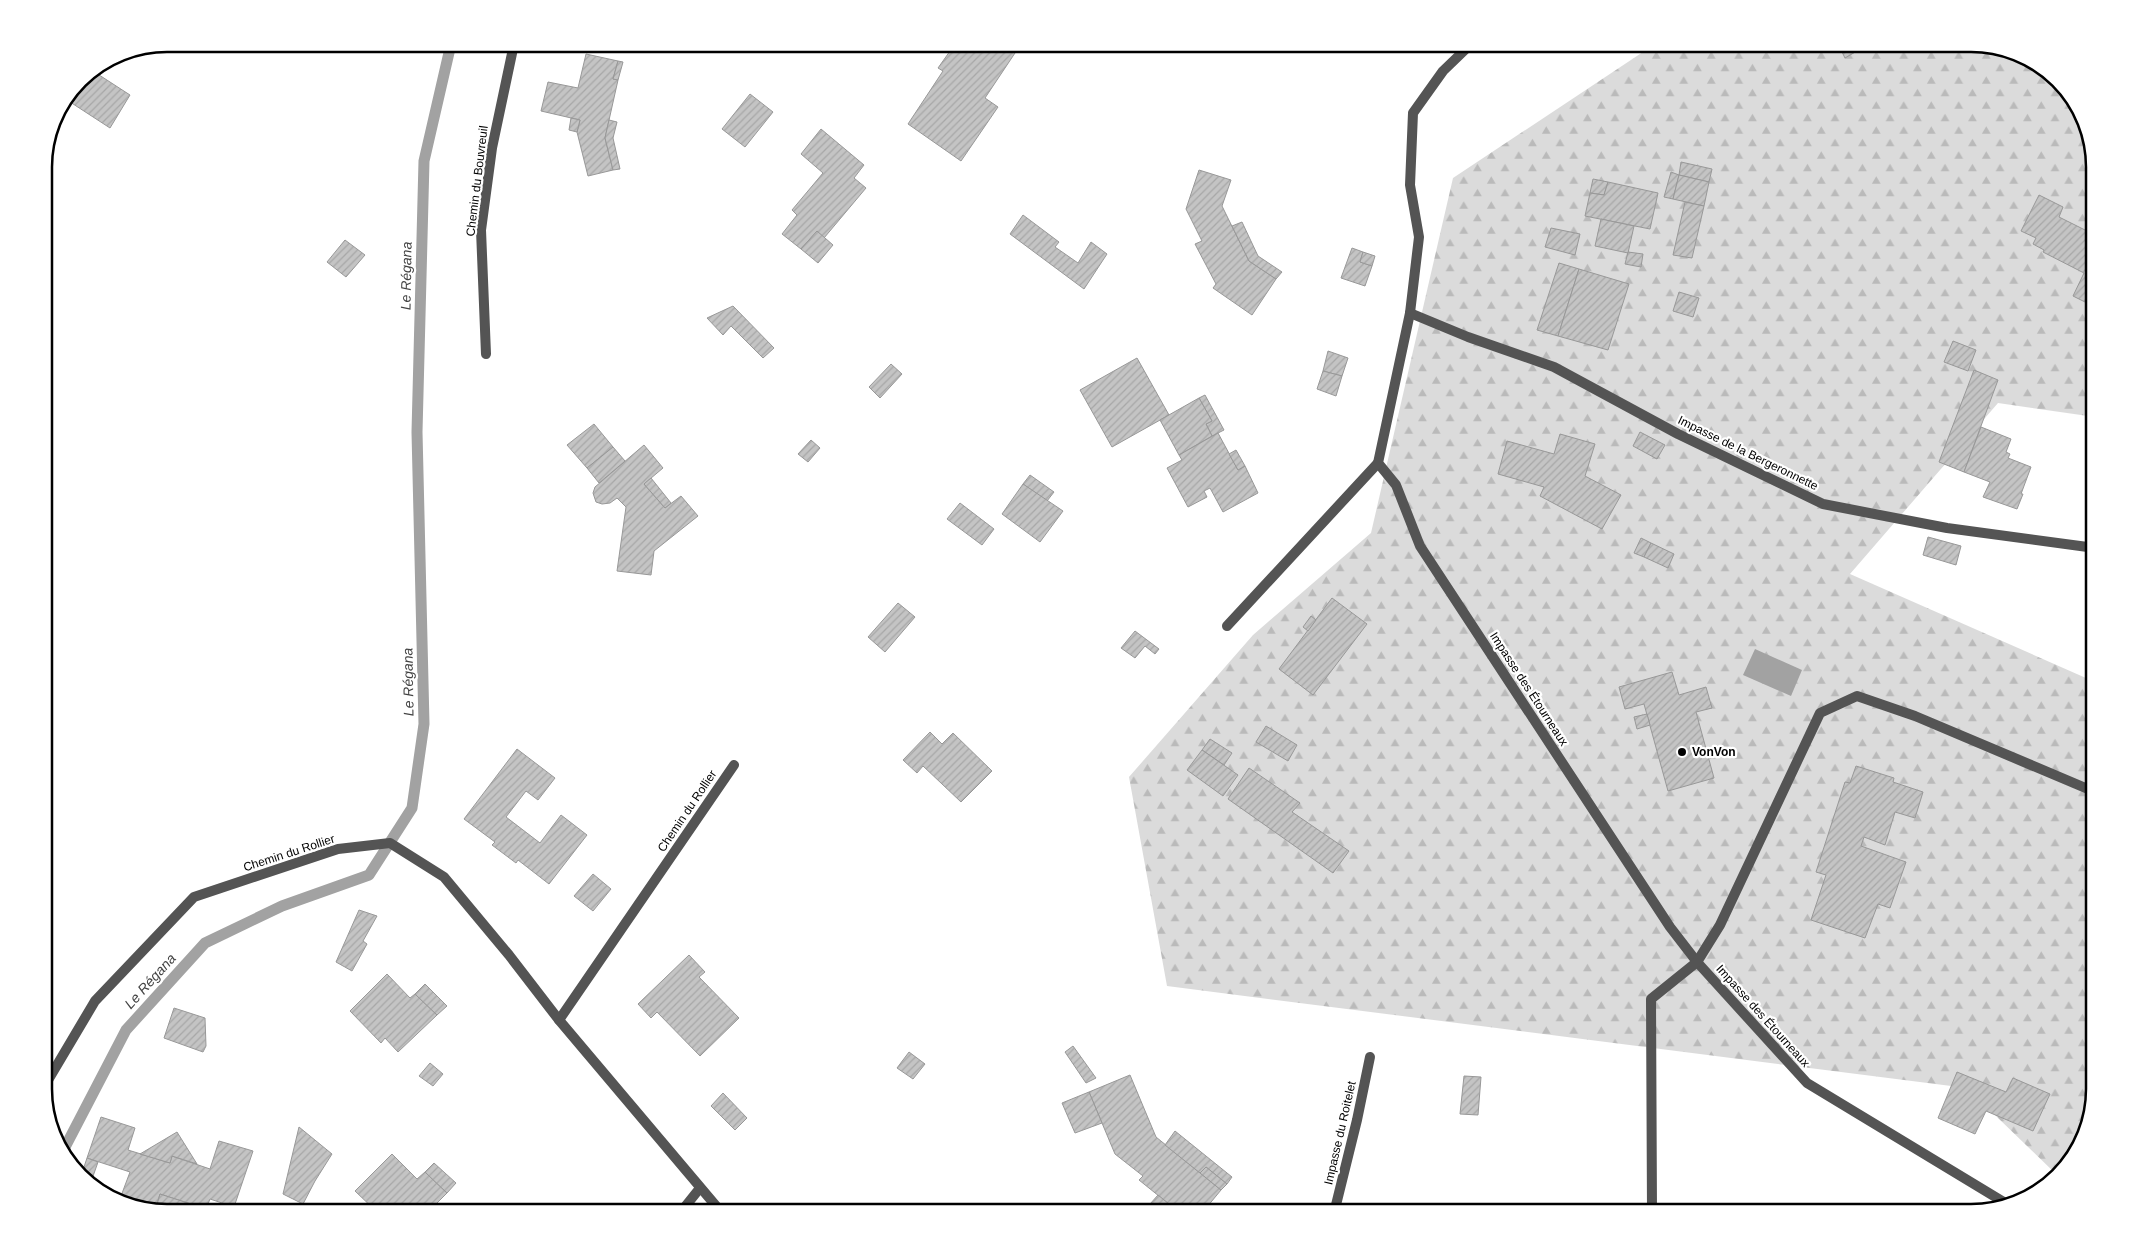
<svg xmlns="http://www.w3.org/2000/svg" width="2139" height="1257" font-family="Arial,sans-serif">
<defs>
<pattern id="forest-firs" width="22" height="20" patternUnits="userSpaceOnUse" patternTransform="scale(1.25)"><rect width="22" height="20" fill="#dbdbdb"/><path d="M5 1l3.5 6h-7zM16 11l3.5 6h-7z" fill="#bababa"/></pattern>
<pattern id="building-hatch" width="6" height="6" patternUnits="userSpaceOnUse" patternTransform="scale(1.25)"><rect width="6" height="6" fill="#c4c4c4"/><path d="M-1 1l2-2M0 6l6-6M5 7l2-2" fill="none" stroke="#a7a7a7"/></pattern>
</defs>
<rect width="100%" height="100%" fill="#fff"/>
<path fill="url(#forest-firs)" d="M1655,44H1971L2034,61L2078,105L2095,160V417L1998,403L1850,574L2095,682V1090L2078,1152L2056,1174L1967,1088L1167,986L1129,777L1253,635L1371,533L1453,178Z"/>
<path fill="#a2a2a2" d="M1755,649L1802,670L1791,696L1743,675Z"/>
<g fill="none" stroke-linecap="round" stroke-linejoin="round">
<path stroke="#a2a2a2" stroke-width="11" d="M62,1153L126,1030L205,943L282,906L369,875L412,808L424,724L417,432L424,161L451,44"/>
</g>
<g fill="url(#building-hatch)" stroke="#989898">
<path d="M955,44H1021L985,98L998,107L961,161L908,124L943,71L938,68Z"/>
<path d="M1838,44H1869L1845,58Z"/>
<path d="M586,54L618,61L613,79L618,80L605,138L613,170L588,176L577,132L580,120L541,111L548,82L578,88Z"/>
<path d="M618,61L623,62L618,80L613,79Z"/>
<path d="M93,71L130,95L110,128L67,100L80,80Z"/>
<path d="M750,94L773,112L745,147L722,129Z"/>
<path d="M571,118L580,120L577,132L569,130Z"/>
<path d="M609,120L617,122L613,138L620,169L613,170L605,138Z"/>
<path d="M821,129L864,165L854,178L866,188L824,238L817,231L801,249L782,234L797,215L792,210L823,173L801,154Z"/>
<path d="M1681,162L1712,169L1709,182L1679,175Z"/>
<path d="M1199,170L1231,180L1222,206L1249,261L1276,279L1252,315L1213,288L1216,284L1195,244L1202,241L1186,209Z"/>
<path d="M1671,172L1679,175L1673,199L1664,197Z"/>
<path d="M1679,175L1709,182L1704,206L1673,199Z"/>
<path d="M1593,179L1608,182L1604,195L1590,193Z"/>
<path d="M1608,182L1658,193L1650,229L1585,216L1590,193L1604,195Z"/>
<path d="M2039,195L2063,207L2059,217L2095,235V307L2073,296L2084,273L2043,252L2044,250L2033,244L2036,238L2021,231Z"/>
<path d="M1685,202L1704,206L1692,258L1673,255Z"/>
<path d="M1023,215L1059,242L1055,247L1078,263L1091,242L1107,254L1084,289L1010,234Z"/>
<path d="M1601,219L1634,226L1628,253L1595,246Z"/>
<path d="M1242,222L1258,256L1282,272L1276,279L1249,261L1232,226Z"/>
<path d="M1551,228L1580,234L1575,255L1545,247Z"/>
<path d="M817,231L833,245L818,263L801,249Z"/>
<path d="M345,240L365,255L346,277L327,262Z"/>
<path d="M1352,248L1363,252L1360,262L1372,266L1365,286L1341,278Z"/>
<path d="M1363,252L1375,256L1372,266L1360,262Z"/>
<path d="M1628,252L1643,254L1641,267L1625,264Z"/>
<path d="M1559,263L1579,269L1558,336L1537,330Z"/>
<path d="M1579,269L1629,284L1608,350L1558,336Z"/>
<path d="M1679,292L1699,298L1693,317L1673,311Z"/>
<path d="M733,306L774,348L763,358L731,326L723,335L707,318Z"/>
<path d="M1953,341L1976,350L1968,371L1944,362Z"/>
<path d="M1328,351L1348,358L1342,376L1323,371Z"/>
<path d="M1137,358L1169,415L1112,447L1080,390Z"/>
<path d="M891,364L902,374L880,398L869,387Z"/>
<path d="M1974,370L1998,380L1964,472L1939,462Z"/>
<path d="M1323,371L1342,376L1336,396L1317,389Z"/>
<path d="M1205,395L1224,430L1212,436L1206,424L1212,421L1199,398Z"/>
<path d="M1199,398L1212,421L1206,424L1212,436L1179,455L1160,420Z"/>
<path d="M594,424L613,447L587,468L567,445Z"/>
<path d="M1981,427L2011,439L2006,452L2010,454L2008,458L2031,467L2021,494H2023L2017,509L1983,497L1990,482L1964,472Z"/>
<path d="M1640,432L1665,445L1657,459L1633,446Z"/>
<path d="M1218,433L1238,470L1245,466L1258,493L1223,512L1210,488L1204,491L1207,497L1188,507L1167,468L1182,460L1179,455Z"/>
<path d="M1560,434L1595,444L1585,476L1621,495L1602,529L1540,496L1544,487L1498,474L1507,441L1554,454Z"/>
<path d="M811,440L820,448L808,462L798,454Z"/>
<path d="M644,445L663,468L644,484L665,508L681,496L698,516L654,551L651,575L617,571L626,507L617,498L610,503L602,504L596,502L593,493L595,487Z"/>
<path d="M613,447L625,461L599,483L587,468Z"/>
<path d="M1236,450L1245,466L1238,470L1229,454Z"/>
<path d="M1030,475L1054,492L1047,501L1023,484Z"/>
<path d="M651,478L671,503L665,508L644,484Z"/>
<path d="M1023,484L1063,511L1040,542L1002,514Z"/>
<path d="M960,503L994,529L982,545L947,519Z"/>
<path d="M1928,537L1961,546L1956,565L1923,555Z"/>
<path d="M1641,538L1651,543L1644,557L1634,553Z"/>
<path d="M1651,543L1674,554L1668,568L1644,557Z"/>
<path d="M1332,598L1367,624L1313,695L1279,669Z"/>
<path d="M898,603L915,617L885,652L868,637Z"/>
<path d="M1311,616L1316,620L1308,631L1303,627Z"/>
<path d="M1135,631L1159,649L1155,654L1145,646L1135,658L1121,648Z"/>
<path d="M1672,672L1679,695L1706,687L1712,708L1696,712L1714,778L1668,791L1644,704L1625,709L1619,687Z"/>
<path d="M1647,714L1650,725L1637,729L1634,717Z"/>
<path d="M1266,726L1297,745L1288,761L1256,742Z"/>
<path d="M930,732L942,744L953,733L992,771L961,802L923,766L917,773L903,760Z"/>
<path d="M1210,739L1232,753L1224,765L1202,750Z"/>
<path d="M517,749L555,778L538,800L526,791L506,817L540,843L561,815L587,835L549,884L518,860L516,863L492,845L495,842L464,819Z"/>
<path d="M1202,750L1238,775L1223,796L1187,770Z"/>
<path d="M1856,766L1894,778L1893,782L1923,792L1915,818L1895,812L1885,845L1864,837L1861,846L1906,862L1890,908L1878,904L1865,938L1811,920L1826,875L1816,872L1845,782L1850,783Z"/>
<path d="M1249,768L1300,803L1292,812L1349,851L1333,873L1228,799Z"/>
<path d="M593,874L611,889L593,911L574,896Z"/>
<path d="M359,910L377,916L363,941L367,944L352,971L336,962Z"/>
<path d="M689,955L705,972L699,977L739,1018L700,1056L657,1012L651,1018L638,1004Z"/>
<path d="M387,974L410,998L415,994L437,1015L398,1052L385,1038L381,1043L350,1011Z"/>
<path d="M425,984L447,1006L437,1015L415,994Z"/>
<path d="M174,1008L205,1018L206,1046L203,1052L164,1038Z"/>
<path d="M1073,1046L1096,1078L1086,1083L1065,1052Z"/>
<path d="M909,1052L925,1064L913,1079L897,1068Z"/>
<path d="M430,1063L443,1074L433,1086L419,1076Z"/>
<path d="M1957,1072L2006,1092L2013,1078L2050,1094L2033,1131L1986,1111L1975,1134L1938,1118Z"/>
<path d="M1130,1075L1156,1137L1221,1190L1202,1213H1180L1139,1180L1143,1176L1115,1154L1089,1092Z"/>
<path d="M1464,1076L1481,1077L1478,1115L1460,1114Z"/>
<path d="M1089,1092L1102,1123L1075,1133L1062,1103Z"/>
<path d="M723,1093L747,1118L735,1130L711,1106Z"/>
<path d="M101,1117L135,1128L128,1150L170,1163L172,1156L210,1169L219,1141L253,1151L234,1207L210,1199L206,1209L160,1194L156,1208L121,1196L130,1172L87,1158Z"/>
<path d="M299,1127L332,1154L315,1181L303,1204L283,1194Z"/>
<path d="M1175,1131L1232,1177L1227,1184L1206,1167L1200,1173L1165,1145Z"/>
<path d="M177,1132L197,1164L172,1156L170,1163L140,1154Z"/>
<path d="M392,1154L417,1179L425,1172L447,1193L427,1213H378L355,1191Z"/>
<path d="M87,1158L98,1162L91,1182L82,1173Z"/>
<path d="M434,1163L456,1183L447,1193L425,1172Z"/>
<path d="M1206,1167L1227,1184L1221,1190L1200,1173Z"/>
<path d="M160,1194L206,1209L205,1213H187L170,1208L168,1213L156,1208Z"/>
<path d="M1158,1195L1180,1213H1162L1150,1204Z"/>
<path d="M121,1196L144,1204L143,1207L120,1200Z"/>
</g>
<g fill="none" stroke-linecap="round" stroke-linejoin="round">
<g stroke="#545454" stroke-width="10">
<path d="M1471,44L1443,71L1413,113L1410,185L1419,237L1410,313L1378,463L1396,485L1420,546L1670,927L1697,962L1807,1083L2007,1204"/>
<path d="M1410,313L1468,337L1554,367L1678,434L1823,504L1947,528L2095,548"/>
<path d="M486,354L481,230L492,148L514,44"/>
<path d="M1227,626L1378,463"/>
<path d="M559,1020L734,765"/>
<path d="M44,1087L95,1001L194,897L338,849L390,843L444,877L509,955L559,1020L722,1213"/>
<path d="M680,1213L700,1188"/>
<path d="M1334,1213L1357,1120L1370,1057"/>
<path d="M1652,1213L1651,999L1697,962L1720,925L1820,713L1857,696L1915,716L2095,792"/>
</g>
</g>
<circle fill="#000" stroke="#fff" stroke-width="2" cx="1682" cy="752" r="5"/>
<g text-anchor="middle" stroke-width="4.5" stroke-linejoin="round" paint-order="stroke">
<g font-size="12" fill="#000" stroke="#fff">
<text transform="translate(477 181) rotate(-83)" y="4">Chemin du Bouvreuil</text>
<text transform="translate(1748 453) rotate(26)" y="4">Impasse de la Bergeronnette</text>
<text transform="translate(1529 689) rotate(57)" y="4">Impasse des Étourneaux</text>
<text transform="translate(687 811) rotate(-56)" y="4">Chemin du Rollier</text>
<text transform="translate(289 853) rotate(-18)" y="4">Chemin du Rollier</text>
<text transform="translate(1763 1016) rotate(48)" y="4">Impasse des Étourneaux</text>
<text transform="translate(1340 1133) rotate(-77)" y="4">Impasse du Roitelet</text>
</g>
<g font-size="12" font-weight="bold" fill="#000" stroke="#fff" text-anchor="start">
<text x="1692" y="756">VonVon</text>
</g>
<g font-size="14" font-style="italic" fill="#434343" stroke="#fff">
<text transform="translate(406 276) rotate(-89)" y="5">Le Régana</text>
<text transform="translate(408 682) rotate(-91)" y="5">Le Régana</text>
<text transform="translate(150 981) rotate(-48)" y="5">Le Régana</text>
</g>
</g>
<path d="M0 0H2139V1257H0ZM167 52H1971A115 115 0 0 1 2086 167V1089A115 115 0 0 1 1971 1204H167A115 115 0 0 1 52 1089V167A115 115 0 0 1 167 52Z" fill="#fff" fill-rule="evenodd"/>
<path fill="none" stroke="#000" stroke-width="2.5" d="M167 52H1971A115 115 0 0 1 2086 167V1089A115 115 0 0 1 1971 1204H167A115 115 0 0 1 52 1089V167A115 115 0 0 1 167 52Z"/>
</svg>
